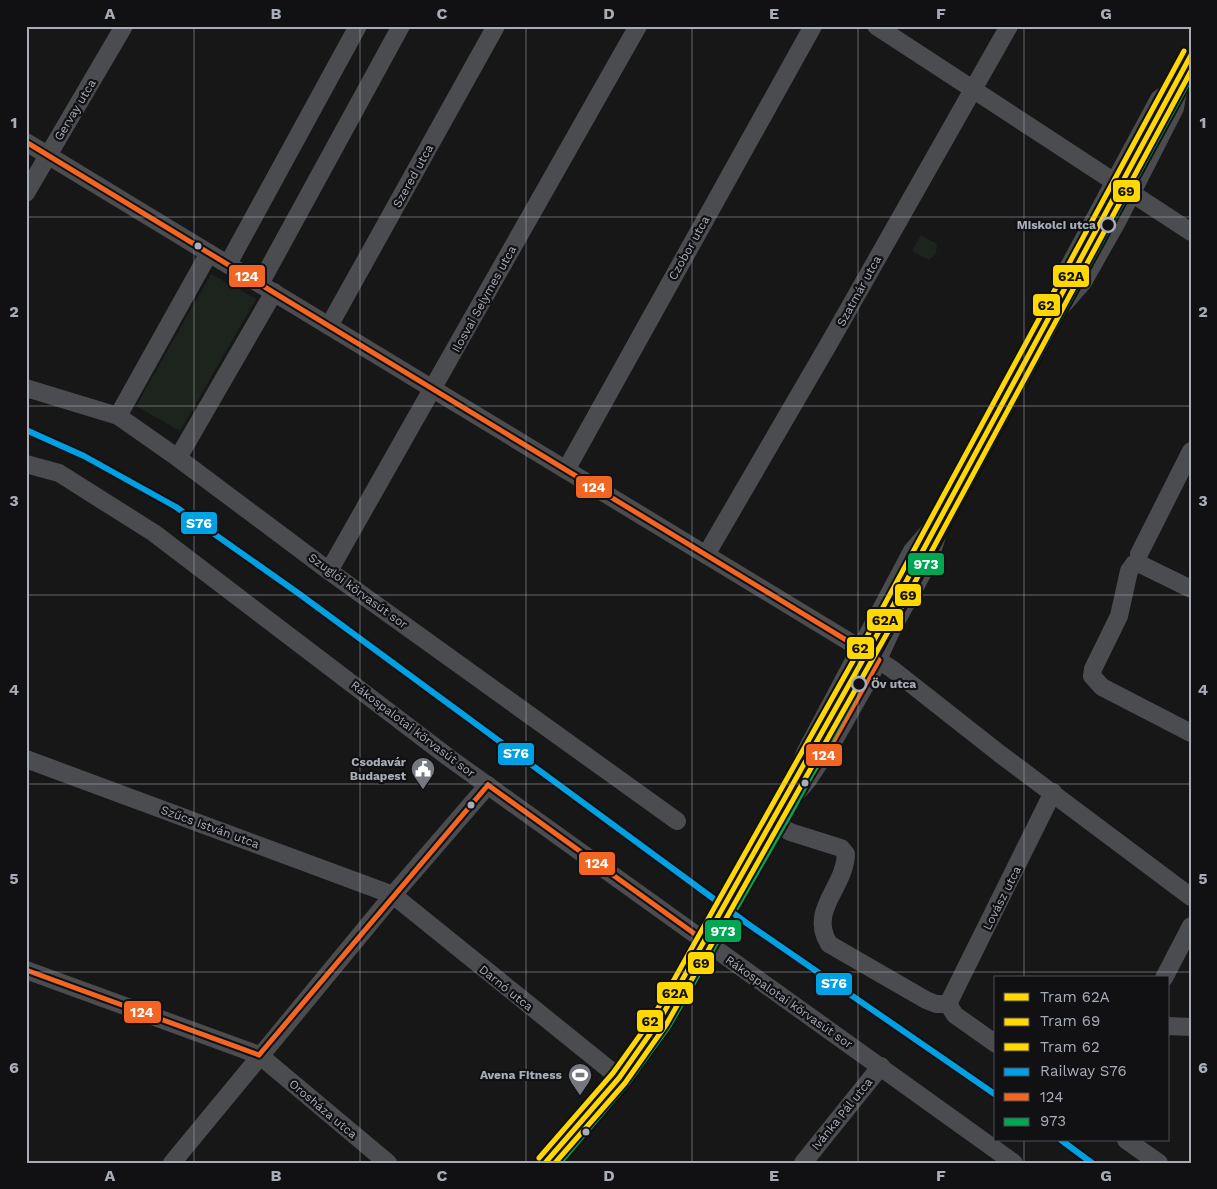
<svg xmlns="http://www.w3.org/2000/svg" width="1217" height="1189" font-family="'Work Sans',sans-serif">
<rect width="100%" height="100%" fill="#171717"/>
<g fill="#1d241e">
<path d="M921,235L937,244L936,254L929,260L912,251Z"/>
<path d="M211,274L256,299L180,431L136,406Z"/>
</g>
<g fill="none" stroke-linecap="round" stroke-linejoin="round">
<g stroke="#4b4c50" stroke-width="18">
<path d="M876,26L1191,232"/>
<path d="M26,142L848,641L892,669L1000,754L1191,897"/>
<path d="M26,193L124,26"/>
<path d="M228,264L358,26"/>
<path d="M260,284L401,26"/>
<path d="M1055,314L1083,282L1118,220L1175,108L1179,84L1191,61"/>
<path d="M329,326L496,26"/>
<path d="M26,388L118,416L178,458L329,571L677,821"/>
<path d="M118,416L209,253"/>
<path d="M178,458L274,292"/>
<path d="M26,464L59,473L154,533L448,757L1014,1163"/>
<path d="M566,470L813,26"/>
<path d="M1139,554L1191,451"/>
<path d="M706,555L831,340L1009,26"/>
<path d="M329,571L638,26"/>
<path d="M1191,589L1140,564H1134L1129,571L1119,616L1093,669L1092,676L1102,687L1191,733"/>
<path d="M26,759L393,895L621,1079"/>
<path d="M788,799L805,753L912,551L939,520"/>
<path d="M776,823L790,832L841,848L846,854C845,888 808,910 829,944L926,1000L936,1004H948"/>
<path d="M26,970L259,1055L388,1163"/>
<path d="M1164,978L1191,926"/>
<path d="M948,1004L1053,792"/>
<path d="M948,1004L955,1015L996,1044"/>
<path d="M1168,1026L1191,1027"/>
<path d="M1126,1140L1159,1163"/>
<path d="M172,1163L393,895L488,785"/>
<path d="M550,1163L621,1079L662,1022L698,956L785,807L808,780L833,742L871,675L891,631L929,561L944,514L1048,322L1066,272L1159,99L1179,84"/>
<path d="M803,1163L881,1066"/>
</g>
<g stroke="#111113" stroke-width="9">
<g id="bus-1">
<path d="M26,142L879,660L833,742L808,780L785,807L706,942"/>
<path d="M488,785L706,942"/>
<path d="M26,970L259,1055"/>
<path d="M259,1055L488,785"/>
</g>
</g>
<g stroke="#111113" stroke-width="9">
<path id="bus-2" d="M560,1163L627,1084L669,1026L792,811L1191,77"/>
</g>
<use href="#bus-1" stroke="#f26522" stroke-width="5"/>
<use href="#bus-2" stroke="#00a651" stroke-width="5"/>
<g stroke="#111113" stroke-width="10">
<g id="rail-1">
<path d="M26,430L84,456L176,507L298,593L748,924L996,1095"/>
<path d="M1061,1140L1092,1163"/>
</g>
</g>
<use href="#rail-1" stroke="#00a0e3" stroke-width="6"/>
<g stroke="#111113" stroke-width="9">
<path id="tram-1" d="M545,1163L619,1078L659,1021L882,626L1191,55"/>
</g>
<g stroke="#111113" stroke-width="9">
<path id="tram-2" d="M555,1163L625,1083L666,1025L889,630L1191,71"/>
</g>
<g stroke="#111113" stroke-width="9">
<path id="tram-3" d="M539,1158L613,1073L653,1017L875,622L1184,51"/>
</g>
<use href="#tram-1" stroke="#ffd800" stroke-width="5"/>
<use href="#tram-2" stroke="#ffd800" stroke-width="5"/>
<use href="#tram-3" stroke="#ffd800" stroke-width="5"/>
</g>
<path fill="none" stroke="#a8adb8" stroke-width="1" stroke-opacity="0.55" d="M194,26V1163M360,26V1163M526,26V1163M692,26V1163M858,26V1163M1024,26V978M26,217H1191M26,406H1191M26,595H1191M26,784H1191M26,972H1191M1024,1140V1163"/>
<defs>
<g id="civic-pin" transform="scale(1.25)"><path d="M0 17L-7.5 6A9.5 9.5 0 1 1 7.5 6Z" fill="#757880" stroke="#111113"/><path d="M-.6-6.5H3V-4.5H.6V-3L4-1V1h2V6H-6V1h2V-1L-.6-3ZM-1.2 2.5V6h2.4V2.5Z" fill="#fff"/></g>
<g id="stadium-pin" transform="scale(1.25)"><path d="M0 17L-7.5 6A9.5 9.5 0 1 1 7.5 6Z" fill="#757880" stroke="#111113"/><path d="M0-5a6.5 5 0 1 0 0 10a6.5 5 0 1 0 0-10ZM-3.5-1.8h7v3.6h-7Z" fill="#fff"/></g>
</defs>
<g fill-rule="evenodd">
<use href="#civic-pin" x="423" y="769"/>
<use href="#stadium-pin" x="580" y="1075"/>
</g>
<g fill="#111113" stroke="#a8adb8" stroke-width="2.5">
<circle cx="1108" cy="225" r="7"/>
<circle cx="859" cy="684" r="7"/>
</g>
<g fill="#a8adb8" stroke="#111113" stroke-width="2">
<circle cx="198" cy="246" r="4.5"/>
<circle cx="805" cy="783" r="4.5"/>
<circle cx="471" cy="805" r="4.5"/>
<circle cx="586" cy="1132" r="4.5"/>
</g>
<g text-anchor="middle" stroke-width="4.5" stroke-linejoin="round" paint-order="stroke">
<g font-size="12" fill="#a8adb8" stroke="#111113">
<text transform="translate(75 110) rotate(-59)" y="4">Gervay utca</text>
<text transform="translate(413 176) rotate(-61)" y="4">Szered utca</text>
<text transform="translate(689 248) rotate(-61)" y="4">Czobor utca</text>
<text transform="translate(859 291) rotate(-61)" y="4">Szatmár utca</text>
<text transform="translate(484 299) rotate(-61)" y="4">Ilosvai Selymes utca</text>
<text transform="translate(358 591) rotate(36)" y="4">Szuglói körvasút sor</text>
<text transform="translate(413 729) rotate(37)" y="4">Rákospalotai körvasút sor</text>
<text transform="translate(210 827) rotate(20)" y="4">Szűcs István utca</text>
<text transform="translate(1002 898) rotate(-63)" y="4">Lovász utca</text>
<text transform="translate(506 988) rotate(39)" y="4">Darnó utca</text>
<text transform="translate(789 1002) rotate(35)" y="4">Rákospalotai körvasút sor</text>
<text transform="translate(323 1109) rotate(40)" y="4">Orosháza utca</text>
<text transform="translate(842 1114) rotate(-51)" y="4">Ivánka Pál utca</text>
</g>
<g font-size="12" font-weight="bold" fill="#a8adb8" stroke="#111113" text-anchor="end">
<text x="1096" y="229">Miskolci utca</text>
<text x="871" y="688" text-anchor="start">Öv utca</text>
</g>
<g font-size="12" font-weight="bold" fill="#a8adb8" stroke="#111113" text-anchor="end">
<text x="406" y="766">Csodavár<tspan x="406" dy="14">Budapest</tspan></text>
<text x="562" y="1079">Avena Fitness</text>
</g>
</g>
<g stroke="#111113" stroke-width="2">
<rect x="1112" y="179" width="29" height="24" rx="5" fill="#ffd800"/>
<rect x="1052" y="264" width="38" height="24" rx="5" fill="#ffd800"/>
<rect x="228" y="264" width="38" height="24" rx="5" fill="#f26522"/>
<rect x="1032" y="293" width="29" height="24" rx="5" fill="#ffd800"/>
<rect x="575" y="475" width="38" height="24" rx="5" fill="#f26522"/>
<rect x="180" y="511" width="38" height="24" rx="5" fill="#00a0e3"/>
<rect x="907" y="552" width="38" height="24" rx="5" fill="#00a651"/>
<rect x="894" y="583" width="28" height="24" rx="5" fill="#ffd800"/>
<rect x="866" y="608" width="38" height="24" rx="5" fill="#ffd800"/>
<rect x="846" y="636" width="29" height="24" rx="5" fill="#ffd800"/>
<rect x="497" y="742" width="38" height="24" rx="5" fill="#00a0e3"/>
<rect x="805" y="743" width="38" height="24" rx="5" fill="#f26522"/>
<rect x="578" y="851" width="38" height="25" rx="5" fill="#f26522"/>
<rect x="704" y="919" width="38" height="24" rx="5" fill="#00a651"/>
<rect x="687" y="951" width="28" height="24" rx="5" fill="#ffd800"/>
<rect x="815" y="972" width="38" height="24" rx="5" fill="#00a0e3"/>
<rect x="656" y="981" width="38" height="24" rx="5" fill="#ffd800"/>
<rect x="123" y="1000" width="39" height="24" rx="5" fill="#f26522"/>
<rect x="636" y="1009" width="28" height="24" rx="5" fill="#ffd800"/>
</g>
<g font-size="14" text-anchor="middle" font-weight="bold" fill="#fff">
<text x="247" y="281">124</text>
<text x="594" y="492">124</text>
<text x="199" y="528">S76</text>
<text x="926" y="569">973</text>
<text x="516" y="758">S76</text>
<text x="824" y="760">124</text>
<text x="597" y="868">124</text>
<text x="723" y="936">973</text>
<text x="834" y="988">S76</text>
<text x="142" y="1017">124</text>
</g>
<g font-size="14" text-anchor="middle" font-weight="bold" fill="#111">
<text x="1126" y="196">69</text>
<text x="1071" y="281">62A</text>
<text x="1046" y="310">62</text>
<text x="908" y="600">69</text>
<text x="885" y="625">62A</text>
<text x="860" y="653">62</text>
<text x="701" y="968">69</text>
<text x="675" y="998">62A</text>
<text x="650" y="1026">62</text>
</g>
<rect width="1217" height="1189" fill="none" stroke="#111113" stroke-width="55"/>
<rect x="994" y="976" width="175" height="165" fill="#111113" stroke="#4d4f55"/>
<rect x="1004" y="993" width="25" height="8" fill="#ffd800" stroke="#4d4f55"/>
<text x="1040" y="1002" font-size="15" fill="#a8adb8">Tram 62A</text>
<rect x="1004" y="1018" width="25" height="8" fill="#ffd800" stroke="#4d4f55"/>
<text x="1040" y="1026" font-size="15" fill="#a8adb8">Tram 69</text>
<rect x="1004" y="1043" width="25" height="8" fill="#ffd800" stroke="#4d4f55"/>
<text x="1040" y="1052" font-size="15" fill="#a8adb8">Tram 62</text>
<rect x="1004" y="1068" width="25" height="8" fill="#00a0e3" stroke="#4d4f55"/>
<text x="1040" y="1076" font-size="15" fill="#a8adb8">Railway S76</text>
<rect x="1004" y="1093" width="25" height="8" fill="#f26522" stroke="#4d4f55"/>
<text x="1040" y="1102" font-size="15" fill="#a8adb8">124</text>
<rect x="1004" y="1118" width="25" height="8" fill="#00a651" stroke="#4d4f55"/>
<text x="1040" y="1126" font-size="15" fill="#a8adb8">973</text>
<rect x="28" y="28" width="1162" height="1134" fill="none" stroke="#a8adb8" stroke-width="2"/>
<g font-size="16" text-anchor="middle" font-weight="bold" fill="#a8adb8">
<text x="110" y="19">A</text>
<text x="276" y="19">B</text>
<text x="442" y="19">C</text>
<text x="609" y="19">D</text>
<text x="774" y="19">E</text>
<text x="941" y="19">F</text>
<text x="1106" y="19">G</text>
<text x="14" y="128">1</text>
<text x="1203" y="128">1</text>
<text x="14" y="317">2</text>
<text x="1203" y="317">2</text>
<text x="14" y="506">3</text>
<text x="1203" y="506">3</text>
<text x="14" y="695">4</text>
<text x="1203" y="695">4</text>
<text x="14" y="884">5</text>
<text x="1203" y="884">5</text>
<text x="14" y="1073">6</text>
<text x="1203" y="1073">6</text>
<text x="110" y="1181">A</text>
<text x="276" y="1181">B</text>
<text x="442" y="1181">C</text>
<text x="609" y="1181">D</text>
<text x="774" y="1181">E</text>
<text x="941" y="1181">F</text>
<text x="1106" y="1181">G</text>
</g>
</svg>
